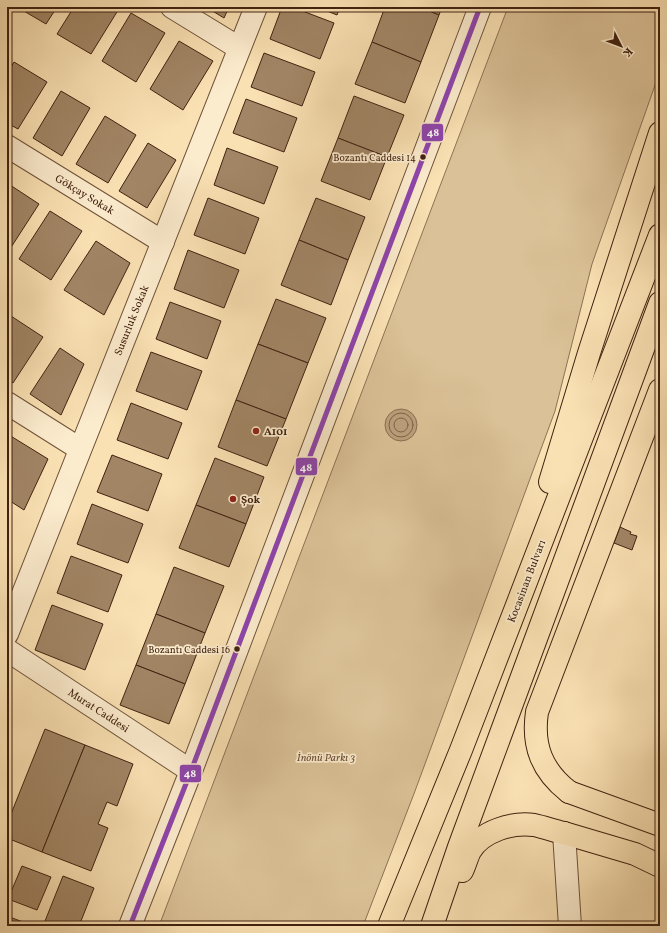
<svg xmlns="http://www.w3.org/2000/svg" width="667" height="933" font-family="Vollkorn,serif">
<rect width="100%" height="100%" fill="#fae1b3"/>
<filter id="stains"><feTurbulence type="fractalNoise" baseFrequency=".005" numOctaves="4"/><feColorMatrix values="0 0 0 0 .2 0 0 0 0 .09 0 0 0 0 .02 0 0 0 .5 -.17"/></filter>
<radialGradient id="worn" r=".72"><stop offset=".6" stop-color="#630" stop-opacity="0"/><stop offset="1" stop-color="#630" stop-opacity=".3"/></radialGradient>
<path fill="#dbc197" stroke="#8e7254" d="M508,7H660V71L592,264L555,411L415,791L363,926H159Z"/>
<circle fill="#bba07c" stroke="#8a6e51" cx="401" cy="425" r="16"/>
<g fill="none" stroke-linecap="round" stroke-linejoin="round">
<g stroke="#7e6146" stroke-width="1">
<circle cx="401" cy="425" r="12"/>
<circle cx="401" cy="425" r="7"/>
</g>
</g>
<g fill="#a18565" stroke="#412210">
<path d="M17,7H57L46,24Z"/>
<path d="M74,7H120L91,54L57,34Z"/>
<path d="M206,7H229L224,18Z"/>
<path d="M282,7H292L334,23L320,59L270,39Z"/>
<path d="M317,7H340L337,15Z"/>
<path d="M385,7H420L439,15L421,62L372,42Z"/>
<path d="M420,7H442L439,15Z"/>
<path d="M131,13L165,33L136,82L102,61Z"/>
<path d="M179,41L213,61L183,110L150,89Z"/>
<path d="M372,42L421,62L405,103L355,84Z"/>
<path d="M264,53L315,72L302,106L251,87Z"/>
<path d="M14,62L47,82L18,129L7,123V74Z"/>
<path d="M61,91L90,108L62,156L33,138Z"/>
<path d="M354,96L404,115L387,157L338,138Z"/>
<path d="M246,99L297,118L284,152L233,133Z"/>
<path d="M105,116L136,135L108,183L76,164Z"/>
<path d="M338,138L387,157L370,200L321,181Z"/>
<path d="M148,143L176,160L147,208L119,191Z"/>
<path d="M227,148L278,167L264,204L214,185Z"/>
<path d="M7,183L39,204L8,252L7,251Z"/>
<path d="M208,198L259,218L245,254L194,235Z"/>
<path d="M316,198L365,217L348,260L299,240Z"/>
<path d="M50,211L82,231L51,280L19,259Z"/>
<path d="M299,240L348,260L331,305L281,285Z"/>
<path d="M96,241L130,263L104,315L64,290Z"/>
<path d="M188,250L239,270L224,308L174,289Z"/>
<path d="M276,299L326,318L308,363L258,344Z"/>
<path d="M170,302L221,321L207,359L156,339Z"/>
<path d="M11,316L43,337L13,383L7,379V322Z"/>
<path d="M258,344L308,363L286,419L236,400Z"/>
<path d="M60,348L84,364L61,415L30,394Z"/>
<path d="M151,352L202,371L187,410L136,391Z"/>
<path d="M236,400L286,419L267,466L218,447Z"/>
<path d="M131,403L182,423L168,459L117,440Z"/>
<path d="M9,435L48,459L24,510L7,499V438Z"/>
<path d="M112,455L162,474L148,511L97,492Z"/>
<path d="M215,458L264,477L246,524L196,505Z"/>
<path d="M92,504L143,524L128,563L77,544Z"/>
<path d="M196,505L246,524L229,567L179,548Z"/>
<path d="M620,527L631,532L630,534L637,536L632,550L614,543Z"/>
<path d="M71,556L122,575L108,612L57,593Z"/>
<path d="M174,567L224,586L205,633L156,614Z"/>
<path d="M52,605L103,624L85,670L35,650Z"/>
<path d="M156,614L205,633L185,684L136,665Z"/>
<path d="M136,665L185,684L169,724L120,705Z"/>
<path d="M45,729L85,745L42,852L7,838V824Z"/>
<path d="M85,745L133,764L117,806L107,802L98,824L108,828L91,871L42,852Z"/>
<path d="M22,866L51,877L37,910L8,899Z"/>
<path d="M63,876L94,888L79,926H43Z"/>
<path d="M7,916L31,925V926H7Z"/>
</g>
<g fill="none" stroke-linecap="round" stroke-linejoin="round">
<g stroke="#6f5239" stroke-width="24">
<g id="minor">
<path d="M172,7L239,48"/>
<path d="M7,146L163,242"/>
<path d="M7,403L80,449"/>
<path d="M7,634L256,7"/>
<path d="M7,650L191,771"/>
<path d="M564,833L570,926"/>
<path d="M130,926L191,771L480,7"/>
</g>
</g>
<g stroke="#412210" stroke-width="24">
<g id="major">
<path d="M569,792L660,825"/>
<path d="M564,833L635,854L660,866"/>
</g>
</g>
<g stroke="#412210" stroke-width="24">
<g id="highway">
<path d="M550,482L589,353L660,133"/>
<path d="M569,792C542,771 532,746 537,712L660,390"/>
<path d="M462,871C465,865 467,857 470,851C482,831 512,822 534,825C544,827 554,831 564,833"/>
<path d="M389,926L461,750L660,235"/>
<path d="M432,926L459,847L660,303"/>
</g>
</g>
<use href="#minor" stroke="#fcecce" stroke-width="22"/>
<use href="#major" stroke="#fae1b3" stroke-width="22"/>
<use href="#highway" stroke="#fae1b3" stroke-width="22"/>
<g stroke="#fcecce" stroke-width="8">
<path id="bus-1" d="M130,926L191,771L480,7"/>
</g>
<use href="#bus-1" stroke="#8e44ad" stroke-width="5"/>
</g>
<g fill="#412210" stroke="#fcecce" stroke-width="1.5">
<circle cx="423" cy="157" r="3.5"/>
<circle cx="237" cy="649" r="3.5"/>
</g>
<g fill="#8f2418" stroke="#fcecce" stroke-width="1.5">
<circle cx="256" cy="431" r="4"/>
<circle cx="233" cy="499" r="4"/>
</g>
<g text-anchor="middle" stroke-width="3.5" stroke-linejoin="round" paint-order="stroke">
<g font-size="10" fill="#412210" stroke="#fcecce" text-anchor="end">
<text x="416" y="161">Bozantı Caddesi 14</text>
<text x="230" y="653">Bozantı Caddesi 16</text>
</g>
<g font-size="11" fill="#412210" stroke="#fcecce">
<text transform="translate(85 194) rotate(31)" y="4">Gökçay Sokak</text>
<text transform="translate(131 320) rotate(-68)" y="4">Susurluk Sokak</text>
<text transform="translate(526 581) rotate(-69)" y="4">Kocasinan Bulvarı</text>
<text transform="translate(99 710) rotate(33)" y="4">Murat Caddesi</text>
</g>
<g font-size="11" font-weight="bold" fill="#412210" stroke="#fcecce" text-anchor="start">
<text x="264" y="435">A101</text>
<text x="241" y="503">Şok</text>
</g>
<g font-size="11" font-style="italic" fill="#684a32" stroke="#fcecce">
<text x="326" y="761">İnönü Parkı 3</text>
</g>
</g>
<g stroke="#fcecce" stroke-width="1.5">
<rect x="421" y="123" width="23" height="19" rx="4" fill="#8e44ad"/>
<rect x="295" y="457" width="23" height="19" rx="4" fill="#8e44ad"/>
<rect x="179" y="764" width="23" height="19" rx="4" fill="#8e44ad"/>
</g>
<g font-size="11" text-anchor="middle" font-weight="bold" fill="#fff">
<text x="433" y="136">48</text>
<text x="306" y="471">48</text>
<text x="190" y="777">48</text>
</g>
<rect width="667" height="933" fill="none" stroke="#fae1b3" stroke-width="24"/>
<rect x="8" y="8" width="651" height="917" fill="none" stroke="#412210" stroke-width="2"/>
<rect x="12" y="12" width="643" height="909" fill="none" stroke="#412210"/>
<g transform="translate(621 46) rotate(132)" stroke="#fcecce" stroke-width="3" paint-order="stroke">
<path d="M0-3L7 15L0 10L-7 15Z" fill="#412210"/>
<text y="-6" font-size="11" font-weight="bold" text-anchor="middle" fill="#412210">K</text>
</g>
<rect width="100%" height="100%" filter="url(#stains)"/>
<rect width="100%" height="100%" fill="url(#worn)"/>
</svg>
